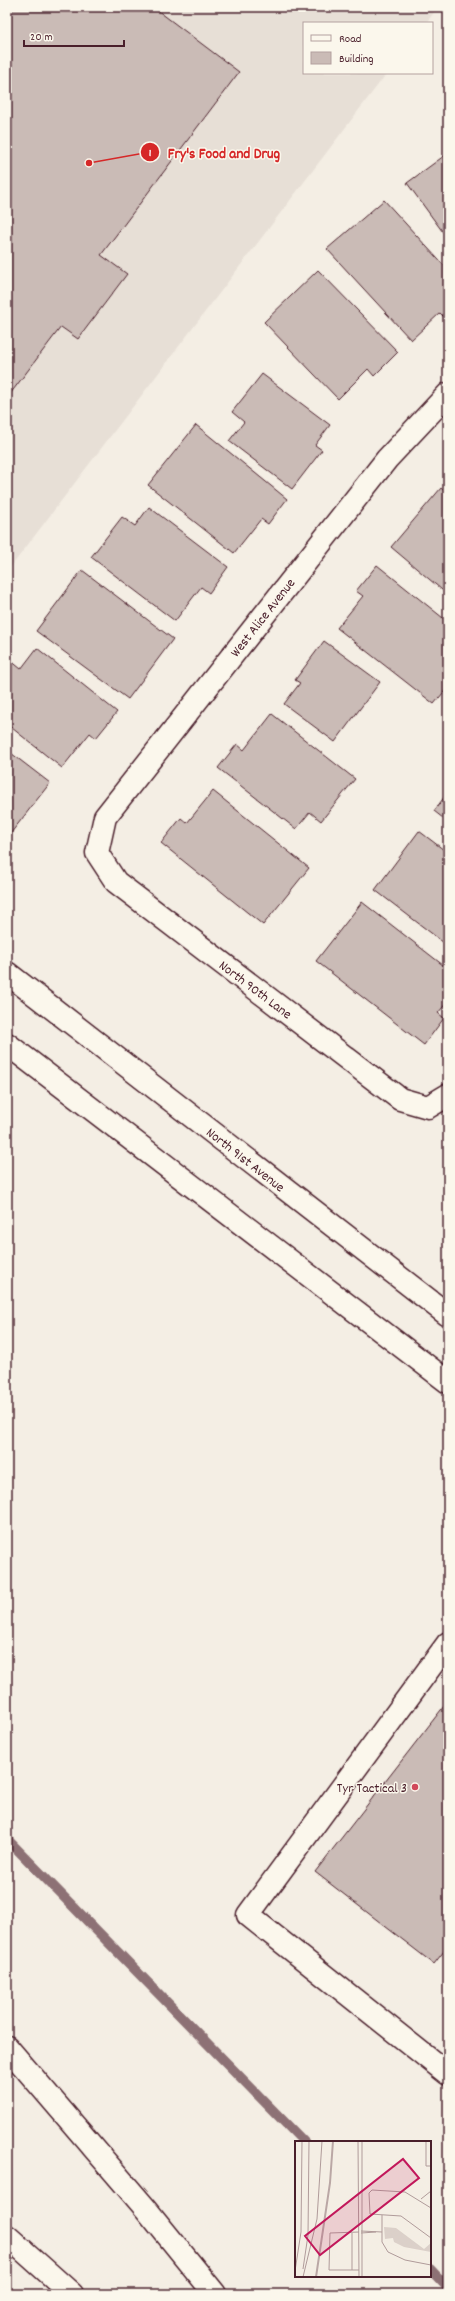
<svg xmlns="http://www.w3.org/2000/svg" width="455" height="2301" font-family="Dekko,sans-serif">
<rect width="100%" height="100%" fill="#f4eee4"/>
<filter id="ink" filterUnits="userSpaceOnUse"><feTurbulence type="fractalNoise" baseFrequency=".025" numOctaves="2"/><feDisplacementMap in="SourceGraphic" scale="8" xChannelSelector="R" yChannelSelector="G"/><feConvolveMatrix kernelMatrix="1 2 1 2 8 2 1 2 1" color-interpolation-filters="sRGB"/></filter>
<g filter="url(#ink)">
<path fill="#e7dfd6" d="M7,7H438L426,23H304V73H387L7,572Z"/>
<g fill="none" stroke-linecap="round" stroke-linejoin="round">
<g stroke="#8d7174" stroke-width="10">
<path d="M7,1839L304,2142"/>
<path d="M430,2269L448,2288"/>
</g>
</g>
<g fill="#cabbb6" stroke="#4a1f2b">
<path d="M7,7H153L239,72L101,255L127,274L78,339L61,327L7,398Z"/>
<path d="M448,153V239L407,183Z"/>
<path d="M384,200L448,270V317L446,319L440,313L411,340L327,249Z"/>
<path d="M318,270L398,352L374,376L368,369L338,399L264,322Z"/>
<path d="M262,374L330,425L315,445L322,450L292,489L229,441L244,422L232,412Z"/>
<path d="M196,425L287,499L268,524L261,519L234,553L148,485Z"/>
<path d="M441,488L448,494V595L391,547Z"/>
<path d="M149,507L228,567L209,593L201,587L175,621L91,557L122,517L135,526Z"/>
<path d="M377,565L448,622V687L434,704L337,628L363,596L356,591Z"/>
<path d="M82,570L173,639L128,699L36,631Z"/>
<path d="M324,641L380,682L335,742L284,704L300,683L295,680Z"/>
<path d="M37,648L117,712L96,738L90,733L62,768L7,724V663L10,660L21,669Z"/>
<path d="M272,714L355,779L321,821L310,812L296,829L218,768L237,744L244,750Z"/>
<path d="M7,750L50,783L7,838Z"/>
<path d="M213,791L309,868L263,925L161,843L181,818L187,823Z"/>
<path d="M448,792V822L434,811Z"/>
<path d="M419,831L448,853V946L375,890Z"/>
<path d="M362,902L448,969V1001L438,1013L444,1018L424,1045L316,961Z"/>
<path d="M448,1701V1946L434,1964L315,1872Z"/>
</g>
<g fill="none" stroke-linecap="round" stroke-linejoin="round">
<g stroke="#4a1f2b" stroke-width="25">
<g id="minor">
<path d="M448,394L387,459L105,817L97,853L116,882L400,1099L428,1107L448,1095"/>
<path d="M448,1643L248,1915L448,2074"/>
</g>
</g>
<g stroke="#4a1f2b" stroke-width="25">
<g id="major">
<path d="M7,973L448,1315"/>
<path d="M7,1044L448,1382"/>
</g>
</g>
<g stroke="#4a1f2b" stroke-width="25">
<g id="highway">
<path d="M7,2047L146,2209L215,2294"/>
<path d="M7,2236L72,2294"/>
</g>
</g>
<use href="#minor" stroke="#fbf7ec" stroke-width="22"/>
<use href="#major" stroke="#fbf7ec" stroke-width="22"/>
<use href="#highway" stroke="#fbf7ec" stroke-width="22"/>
</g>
</g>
<circle fill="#d1495b" stroke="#fbf7ec" stroke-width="1.5" cx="415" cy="1787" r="4"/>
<g text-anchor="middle" stroke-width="3" stroke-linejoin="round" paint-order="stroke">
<g font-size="14" fill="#4a1f2b" stroke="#fbf7ec">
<text transform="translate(262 617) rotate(-52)" y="5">West Alice Avenue</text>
<text transform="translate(256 989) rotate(37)" y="5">North 90th Lane</text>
<text transform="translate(246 1159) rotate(38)" y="5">North 91st Avenue</text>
</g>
<g font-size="14" fill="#4a1f2b" stroke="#fbf7ec" text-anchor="end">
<text x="407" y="1792">Tyr Tactical 3</text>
</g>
</g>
<g transform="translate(295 2141)">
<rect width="136" height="136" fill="#f4eee4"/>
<path d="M89,86L101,87L129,108L136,102V111L109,106L99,101L98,97L90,98Z" fill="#dbd0c9"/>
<path fill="none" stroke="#baa7a5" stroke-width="2" d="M21,136L35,42L38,0"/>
<path fill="none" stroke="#b09b9a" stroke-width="1" d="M63,0L64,136M67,0V136M131,0V25H136M126,58L136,50M0,66V116M136,67L110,51L77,49L74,52L75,73L106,75L136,97M87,74V101L93,111L110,119L136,124M66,90L87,91M64,91L35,92L34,129H64M57,92V129M66,92L81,91M8,128L13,94L14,0M0,130L6,91L7,0M8,136L22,78L27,0"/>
<path fill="#c2185b" fill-opacity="0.15" stroke="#c2185b" stroke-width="2" d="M108,18L124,37L25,114L10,95Z"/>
<rect width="136" height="136" fill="none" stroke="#4a1f2b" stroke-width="2"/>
</g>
<path fill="none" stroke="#d62828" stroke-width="1.5" d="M89 163L150 152"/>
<g fill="#d62828" stroke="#fbf7ec" stroke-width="1.5">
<circle cx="89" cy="163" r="4"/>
<circle cx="150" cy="152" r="10"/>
</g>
<g font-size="12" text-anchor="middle" font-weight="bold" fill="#fff">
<text x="150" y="156">1</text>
</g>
<g font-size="15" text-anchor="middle" font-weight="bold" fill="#d62828" stroke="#fbf7ec" stroke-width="3" stroke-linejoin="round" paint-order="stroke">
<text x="224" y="158">Fry's Food and Drug</text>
</g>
<rect width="455" height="2301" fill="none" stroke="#fbf7ec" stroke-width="24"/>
<rect x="12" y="12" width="431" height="2277" fill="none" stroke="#4a1f2b" stroke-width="1.5" filter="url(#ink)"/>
<rect x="303" y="22" width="130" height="52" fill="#fbf7ec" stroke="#b4a19f"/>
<rect x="311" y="35" width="20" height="6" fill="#fbf7ec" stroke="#b4a19f"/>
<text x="339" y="42" font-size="12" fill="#4a1f2b">Road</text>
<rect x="311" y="52" width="20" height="12" fill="#cabbb6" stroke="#b4a19f"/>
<text x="339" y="62" font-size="12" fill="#4a1f2b">Building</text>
<path d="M24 40v6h100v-6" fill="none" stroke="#4a1f2b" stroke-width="2"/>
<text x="30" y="40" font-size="12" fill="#4a1f2b" stroke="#fbf7ec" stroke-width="3" paint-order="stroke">20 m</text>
</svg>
